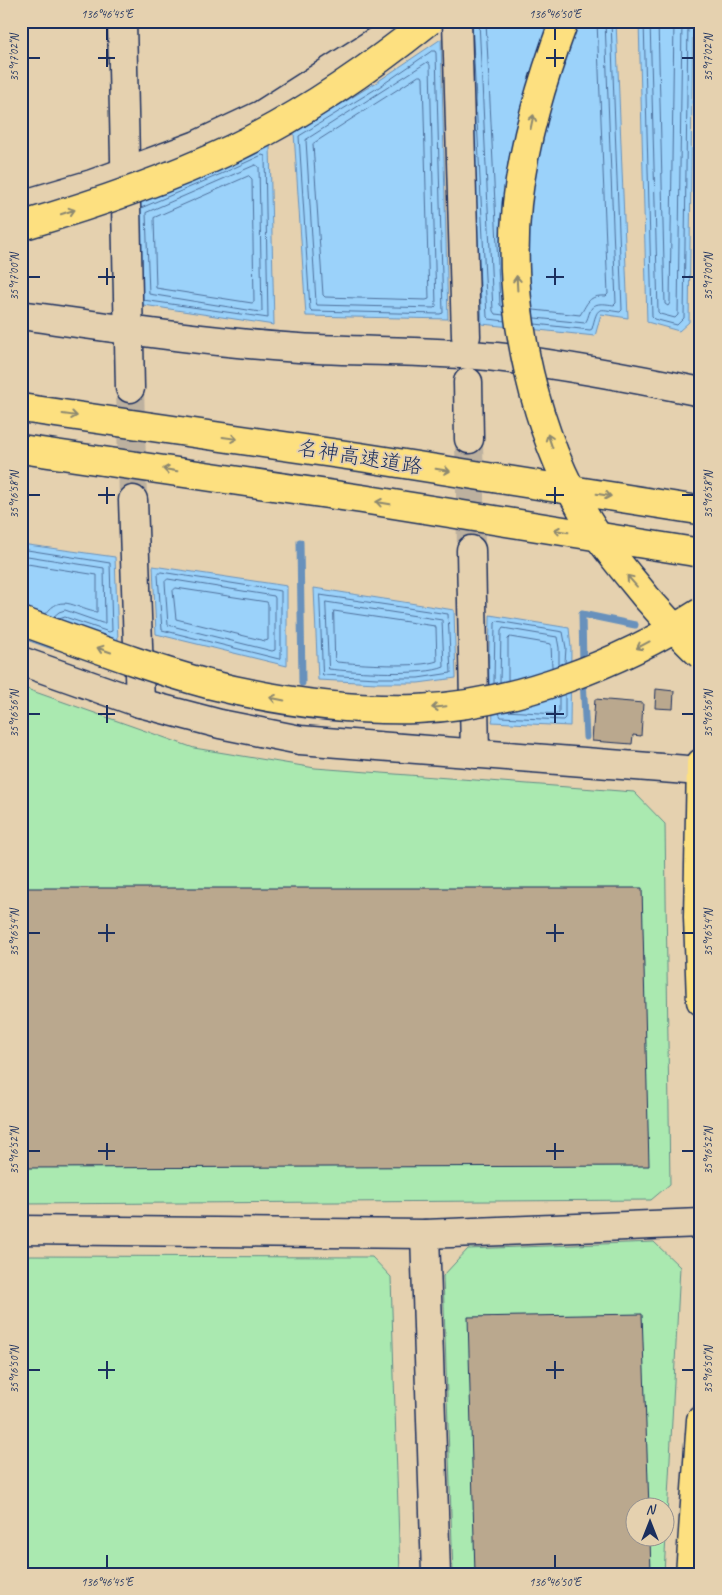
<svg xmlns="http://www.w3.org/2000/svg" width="722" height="1595" font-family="Caveat,'Klee One',sans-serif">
<rect width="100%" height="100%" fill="#e5d1af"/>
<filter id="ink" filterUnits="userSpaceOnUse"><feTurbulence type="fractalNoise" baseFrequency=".02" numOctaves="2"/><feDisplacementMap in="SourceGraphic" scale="10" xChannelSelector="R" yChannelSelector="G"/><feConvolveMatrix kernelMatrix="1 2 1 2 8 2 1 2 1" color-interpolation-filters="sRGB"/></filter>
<g filter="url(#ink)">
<g fill="#aae9b0" stroke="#628c87" fill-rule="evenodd">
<path d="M21,687L194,748L315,768L634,792L665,824L670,1184L651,1200L21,1204Z"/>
<path d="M654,1242L680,1267L664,1574H453L443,1276L468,1249ZM634,1508H664V1538H634Z"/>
<path d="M21,1256L372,1257L391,1277L400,1574H21Z"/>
</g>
<g fill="#9bd2fa" stroke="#6891bc">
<path d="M467,21H616L628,318L601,314L595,336L482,324Z"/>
<path d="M639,21H693L689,322L679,331L647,322Z"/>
<path d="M441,39L448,319L306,316L294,133L377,82Z"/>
<path d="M270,146L274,325L137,304L134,205L219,169Z"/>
<path d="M21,544L115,557L118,641L64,621L52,649L21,638Z"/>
<path d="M153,566L287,586V666L156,634Z"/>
<path d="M314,588L454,610L456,678L418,683H377L318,680Z"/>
<path d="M490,615L569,628L571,648L570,726L492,722C495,714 489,690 489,679C488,658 490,636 490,615Z"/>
</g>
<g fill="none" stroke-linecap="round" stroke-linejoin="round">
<g stroke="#4e709c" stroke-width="1">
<path d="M472,21L487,317L489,319L505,321"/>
<path d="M479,21L493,311L495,314L504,315"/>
<path d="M486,21L500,305L503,307"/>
<path d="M644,21L652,317L654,319L677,325L684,318L688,21"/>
<path d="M650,21L658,312L660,314L675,318L678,315L682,21"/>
<path d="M658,21L665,304L668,306L670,303L674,21"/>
<path d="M432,51H435L436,53L443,313L440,314L312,311L310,309L299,136L379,87Z"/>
<path d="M428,62L430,65L436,306L434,308L317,305L316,302L306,140Z"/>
<path d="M419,76H422L423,78L429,299L426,300L325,297L323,295L313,144Z"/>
<path d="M256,165L259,167L262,311L260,312L149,294L146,213Z"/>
<path d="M249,176L252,179L254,302L252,303L156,288L154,218Z"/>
<path d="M141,208L221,174L262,155L265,156L268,318L143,300"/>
<path d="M534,310L580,315C588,303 588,295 606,296L608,294L597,21"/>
<path d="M535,318L585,323C588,319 588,316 590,311C594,301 605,304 614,305L616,303L605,21"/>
<path d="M535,324L590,330L592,329C598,305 597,309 620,312L622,310L611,21"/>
<path d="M21,549L110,563L112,631L109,632L65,617L59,619"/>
<path d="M21,555L104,568L105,623H102L65,610L59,612L53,617"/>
<path d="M21,563L97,575V612C79,611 61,591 46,614"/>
<path d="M161,572L281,591V658L279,659L162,630L158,575Z"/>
<path d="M168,579L274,596L275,598V650L272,651L168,625L165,582Z"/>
<path d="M176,588L267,602L268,604V640L265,641L176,619L173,591Z"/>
<path d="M320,595L448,614L451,673L418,678H377L323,675Z"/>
<path d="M326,602L442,620L444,667C425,676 353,672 329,669Z"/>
<path d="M334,611L435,626L436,628L437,661C419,668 358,664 337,662L335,660Z"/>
<path d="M508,680V639L510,637L551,644L552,667"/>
<path d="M500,682L501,631L503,628L557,637L559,648V665"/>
<path d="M494,683L495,623L497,621L563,632L566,648L565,662"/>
<path d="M506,711L557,714L559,712V696"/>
<path d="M499,713L501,717L563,720L565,718V694"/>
</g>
<g stroke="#6891bc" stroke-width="7">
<path d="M300,542L302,683"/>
<path d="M583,664L582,614L635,625"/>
<path d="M583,678L586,737"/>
</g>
</g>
<g fill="#baa88e" stroke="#1b2f5e">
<path d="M656,689L674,691L673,709L655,708Z"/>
<path d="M595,699L643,703L641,736L633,735L632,744L592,741Z"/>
<path d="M21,888H642L649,1166L21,1168Z"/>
<path d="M642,1314L649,1508H634V1538H650L651,1574H475L468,1317Z"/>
</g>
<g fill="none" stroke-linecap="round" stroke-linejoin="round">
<g stroke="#bdb19f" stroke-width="28" stroke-dasharray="28 14" stroke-linecap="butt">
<path d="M130,388L133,500"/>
<path d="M469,439L471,550"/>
</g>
<g stroke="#1b2f5e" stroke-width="31">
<g id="minor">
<path d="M122,21L130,388"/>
<path d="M457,21L466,336"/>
<path d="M21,205L92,184L125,172L197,145L261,115L383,37L403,21"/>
<path d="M21,315C114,328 206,342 299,348C365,352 430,350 496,357C565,365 633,378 701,392"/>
<path d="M468,382L469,439"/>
<path d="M133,500L140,703"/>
<path d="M471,550L475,754"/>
<path d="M21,661L140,703L220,724L300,740L700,771"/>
<path d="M21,1230L425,1234L701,1223"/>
<path d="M425,1234L436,1574"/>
</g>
</g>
<g stroke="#1b2f5e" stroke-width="31">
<g id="major">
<path d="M701,763L698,917L701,1001"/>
<path d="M690,1574L701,1420"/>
</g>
</g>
<use href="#minor" stroke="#e5d1af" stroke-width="28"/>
<use href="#major" stroke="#fde080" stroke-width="28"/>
<g stroke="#1b2f5e" stroke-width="31" stroke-linecap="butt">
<g id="highway-bridge">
<path d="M564,21C542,81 524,140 517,204C506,312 535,440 595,532C611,555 629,576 646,597C664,617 681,637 701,655"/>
<path d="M21,226C93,205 164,181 232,149C303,115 368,70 429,21"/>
<path d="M21,408L360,457L698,510"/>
<path d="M21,449L362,499L695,552"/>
<path d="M21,621C83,643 145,667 208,684C276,701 346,711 417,709C515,705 620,664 701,612"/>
</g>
</g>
<use href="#highway-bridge" stroke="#fde080" stroke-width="28"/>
</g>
<defs><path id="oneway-shaft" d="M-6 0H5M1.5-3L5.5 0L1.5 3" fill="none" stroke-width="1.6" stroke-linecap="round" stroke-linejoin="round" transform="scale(1.25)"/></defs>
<g stroke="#8c886f">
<use href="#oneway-shaft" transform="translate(532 122) rotate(-78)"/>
<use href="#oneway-shaft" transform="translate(68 212) rotate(-18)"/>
<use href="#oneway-shaft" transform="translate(517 283) rotate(-93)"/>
<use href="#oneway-shaft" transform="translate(70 415) rotate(8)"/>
<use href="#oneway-shaft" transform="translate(230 438) rotate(8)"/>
<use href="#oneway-shaft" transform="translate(550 441) rotate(-109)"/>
<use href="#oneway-shaft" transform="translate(170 470) rotate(-171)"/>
<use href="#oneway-shaft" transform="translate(443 470) rotate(9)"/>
<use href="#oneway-shaft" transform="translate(604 495) rotate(9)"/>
<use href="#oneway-shaft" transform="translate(383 503) rotate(-171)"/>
<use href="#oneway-shaft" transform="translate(561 531) rotate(-171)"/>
<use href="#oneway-shaft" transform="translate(632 581) rotate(-131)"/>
<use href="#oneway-shaft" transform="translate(643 645) rotate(152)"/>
<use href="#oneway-shaft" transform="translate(104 650) rotate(-161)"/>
<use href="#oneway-shaft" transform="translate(277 699) rotate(-169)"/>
<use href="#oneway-shaft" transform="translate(439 707) rotate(174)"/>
</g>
</g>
<path fill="none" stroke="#1b2f5e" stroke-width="2" d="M107,28V40M555,28V40M107,49V67M555,49V67M28,58H40M98,58H115M546,58H564M682,58H694M107,268V285M555,268V285M28,277H40M98,277H115M546,277H564M682,277H694M107,487V504M555,487V504M28,495H40M98,495H115M546,495H564M682,495H694M107,705V723M555,705V723M28,714H40M98,714H115M546,714H564M682,714H694M107,924V942M555,924V942M28,933H40M98,933H115M546,933H564M682,933H694M107,1143V1160M555,1143V1160M28,1151H40M98,1151H115M546,1151H564M682,1151H694M107,1361V1379M555,1361V1379M28,1370H40M98,1370H115M546,1370H564M682,1370H694M107,1555V1568M555,1555V1568"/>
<g text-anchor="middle" stroke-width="4" stroke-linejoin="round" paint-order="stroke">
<g font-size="21" fill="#1b2f5e" stroke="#e5d1af">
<text transform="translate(360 457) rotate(9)" y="7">名神高速道路</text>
</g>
</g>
<rect width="722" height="1595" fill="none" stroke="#e5d1af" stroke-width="55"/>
<g transform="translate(650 1522)"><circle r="24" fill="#e5d1af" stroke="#94908f"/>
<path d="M0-4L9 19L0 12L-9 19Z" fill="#1b2f5e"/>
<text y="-8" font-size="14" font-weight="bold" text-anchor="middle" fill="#1b2f5e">N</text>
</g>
<rect x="28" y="28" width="666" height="1540" fill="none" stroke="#1b2f5e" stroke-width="2"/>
<g font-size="12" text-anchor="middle" fill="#1b2f5e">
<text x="107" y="18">136°46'45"E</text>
<text x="555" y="18">136°46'50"E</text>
<text transform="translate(14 58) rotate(-90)" y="4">35°17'02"N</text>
<text transform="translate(708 58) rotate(-90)" y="4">35°17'02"N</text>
<text transform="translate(14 277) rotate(-90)" y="4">35°17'00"N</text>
<text transform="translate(708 277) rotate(-90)" y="4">35°17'00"N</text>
<text transform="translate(14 495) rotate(-90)" y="4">35°16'58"N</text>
<text transform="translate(708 495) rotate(-90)" y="4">35°16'58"N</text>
<text transform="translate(14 714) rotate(-90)" y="4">35°16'56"N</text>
<text transform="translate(708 714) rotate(-90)" y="4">35°16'56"N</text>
<text transform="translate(14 933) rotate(-90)" y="4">35°16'54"N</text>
<text transform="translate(708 933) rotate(-90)" y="4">35°16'54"N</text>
<text transform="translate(14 1151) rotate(-90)" y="4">35°16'52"N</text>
<text transform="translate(708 1151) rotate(-90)" y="4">35°16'52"N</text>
<text transform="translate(14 1370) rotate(-90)" y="4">35°16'50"N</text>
<text transform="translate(708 1370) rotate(-90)" y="4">35°16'50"N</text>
<text x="107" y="1586">136°46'45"E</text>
<text x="555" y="1586">136°46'50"E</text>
</g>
</svg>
